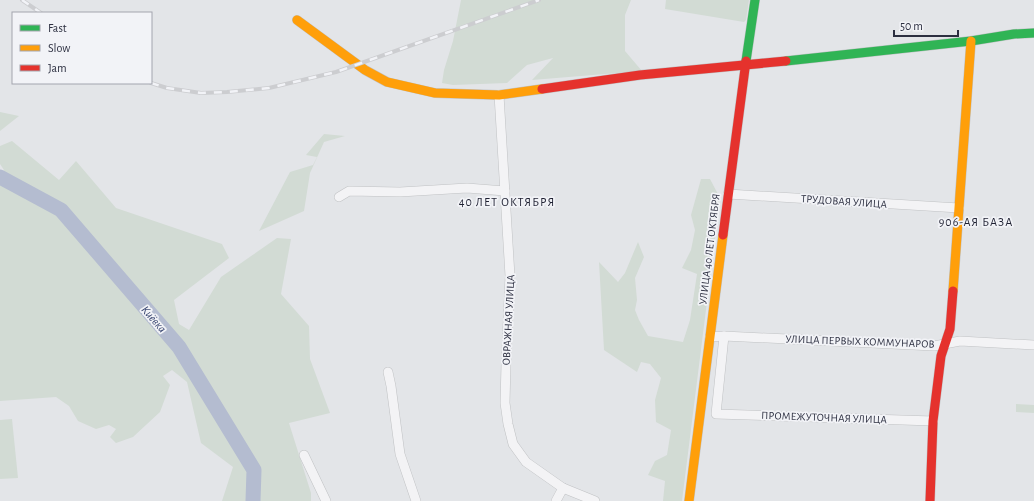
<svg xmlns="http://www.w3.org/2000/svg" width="1034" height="501" font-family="'Alegreya Sans',sans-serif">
<rect width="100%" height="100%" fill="#e3e5e8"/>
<g fill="#d2dbd4">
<path d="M461,0H631L625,15V51L642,71L532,80L553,58L527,65L507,83L453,85L442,83L444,70L453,41Z"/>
<path d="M666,0H749L746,20L744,22L665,9Z"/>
<path d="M0,112L19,116L0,131Z"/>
<path d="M324,134L345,136L324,142L310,173L304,211L259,231L290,172L313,165L317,157L306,155Z"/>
<path d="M12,141L59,180L76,161L116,208L222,244L229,258L174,300L179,324L189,330L221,277L277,238L291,239L281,294L309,326L310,359L330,413L289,423L311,493V501H222L233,467L201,443L187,382L172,370L163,376L170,385L160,412L133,437L116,443L110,437L116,429L109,425L96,429L78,421L69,406L56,397L0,401V176L4,170L0,164V146Z"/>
<path d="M701,179H710L720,198L682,501H663L665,481L648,475L655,461L667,455L671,430L656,422L655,400L661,378L650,364L641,362L637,372L604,350L599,262L618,282L625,273L638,242L644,257L635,278L637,300L635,310L639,320L648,336L683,342L690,320L697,274L682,268L691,250L695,230L691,215Z"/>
<path d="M1016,404L1034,405V413L1016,412Z"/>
<path d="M12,419L18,478L0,479V420Z"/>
</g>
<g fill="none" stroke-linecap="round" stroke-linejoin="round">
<path stroke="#b4bcd0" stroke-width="15" d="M0,177L61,210L179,347L254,470L253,501"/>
<g stroke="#c0c2c4" stroke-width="10">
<g id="street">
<path d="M499,95L510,276L506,364L505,403L508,424L513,444L526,462L563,488L595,501"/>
<path d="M728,194L959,208"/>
<path d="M339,197L349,191L400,192L467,188L505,191"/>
<path d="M724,336L716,414L933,421"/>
<path d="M710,337L724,336L934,346L960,341L1034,345"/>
<path d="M388,372L391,386L400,454L416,501"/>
<path d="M304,455L326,501"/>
<path d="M556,501L563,488"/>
</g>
</g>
<g stroke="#c0c2c4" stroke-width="10">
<g id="fast">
<path d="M746,61L755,0"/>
<path d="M786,61L971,41L1014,34L1034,33"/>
</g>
</g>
<g stroke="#c0c2c4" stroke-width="10">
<g id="slow">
<path d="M297,20L365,70L387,82L435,93L499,95L542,89"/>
<path d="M953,291L971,41"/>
<path d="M689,501L723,235"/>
</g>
</g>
<g stroke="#c0c2c4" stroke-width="10">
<g id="jam">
<path d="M542,89L640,75L786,61"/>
<path d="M723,235L746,61"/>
<path d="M930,501L933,421L941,356L950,329L953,291"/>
</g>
</g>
<use href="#street" stroke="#f3f3f5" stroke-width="9"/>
<use href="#fast" stroke="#30b455" stroke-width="9"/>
<use href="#slow" stroke="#ff9f0a" stroke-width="9"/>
<use href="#jam" stroke="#e5322d" stroke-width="9"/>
<g stroke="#cccdd0" stroke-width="4">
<g id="rail">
<path d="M22,0L41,13"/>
<path d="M151,83L167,88L201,93L227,92L269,88L336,72L539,0"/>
</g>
</g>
<use href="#rail" stroke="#f2f3f7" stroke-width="2.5" stroke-dasharray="8" stroke-linecap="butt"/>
</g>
<g text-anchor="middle" stroke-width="3.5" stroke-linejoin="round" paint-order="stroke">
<g font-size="11" fill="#2c2f40" stroke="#f2f3f7">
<text transform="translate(844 201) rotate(4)" y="4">ТРУДОВАЯ УЛИЦА</text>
<text transform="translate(709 249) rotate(-83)" y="4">УЛИЦА 40 ЛЕТ ОКТЯБРЯ</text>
<text transform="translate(508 320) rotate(-87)" y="4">ОВРАЖНАЯ УЛИЦА</text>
<text transform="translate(860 341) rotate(2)" y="4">УЛИЦА ПЕРВЫХ КОММУНАРОВ</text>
<text transform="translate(824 417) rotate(2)" y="4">ПРОМЕЖУТОЧНАЯ УЛИЦА</text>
</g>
<g font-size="12" letter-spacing="1" fill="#1e2031" stroke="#f2f3f7">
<text x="507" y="206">40 ЛЕТ ОКТЯБРЯ</text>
<text x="976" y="226">906-АЯ БАЗА</text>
</g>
<g font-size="12" font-style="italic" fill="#394671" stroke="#f2f3f7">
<text transform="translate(154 319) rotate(49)" y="4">Киёвка</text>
</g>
</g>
<rect x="12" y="12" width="140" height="72" fill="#f2f3f7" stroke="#a3a5ae"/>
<rect x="20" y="25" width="20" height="6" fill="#30b455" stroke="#a3a5ae"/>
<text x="48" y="32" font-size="12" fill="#2c2f40">Fast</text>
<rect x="20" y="45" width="20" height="6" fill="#ff9f0a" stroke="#a3a5ae"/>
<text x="48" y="52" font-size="12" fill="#2c2f40">Slow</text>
<rect x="20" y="65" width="20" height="6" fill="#e5322d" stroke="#a3a5ae"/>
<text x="48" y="72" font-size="12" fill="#2c2f40">Jam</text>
<path d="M894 30v6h64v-6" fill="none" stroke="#2c2f40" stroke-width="2"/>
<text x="900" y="30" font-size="12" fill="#2c2f40" stroke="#f2f3f7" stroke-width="3" paint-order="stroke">50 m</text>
</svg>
